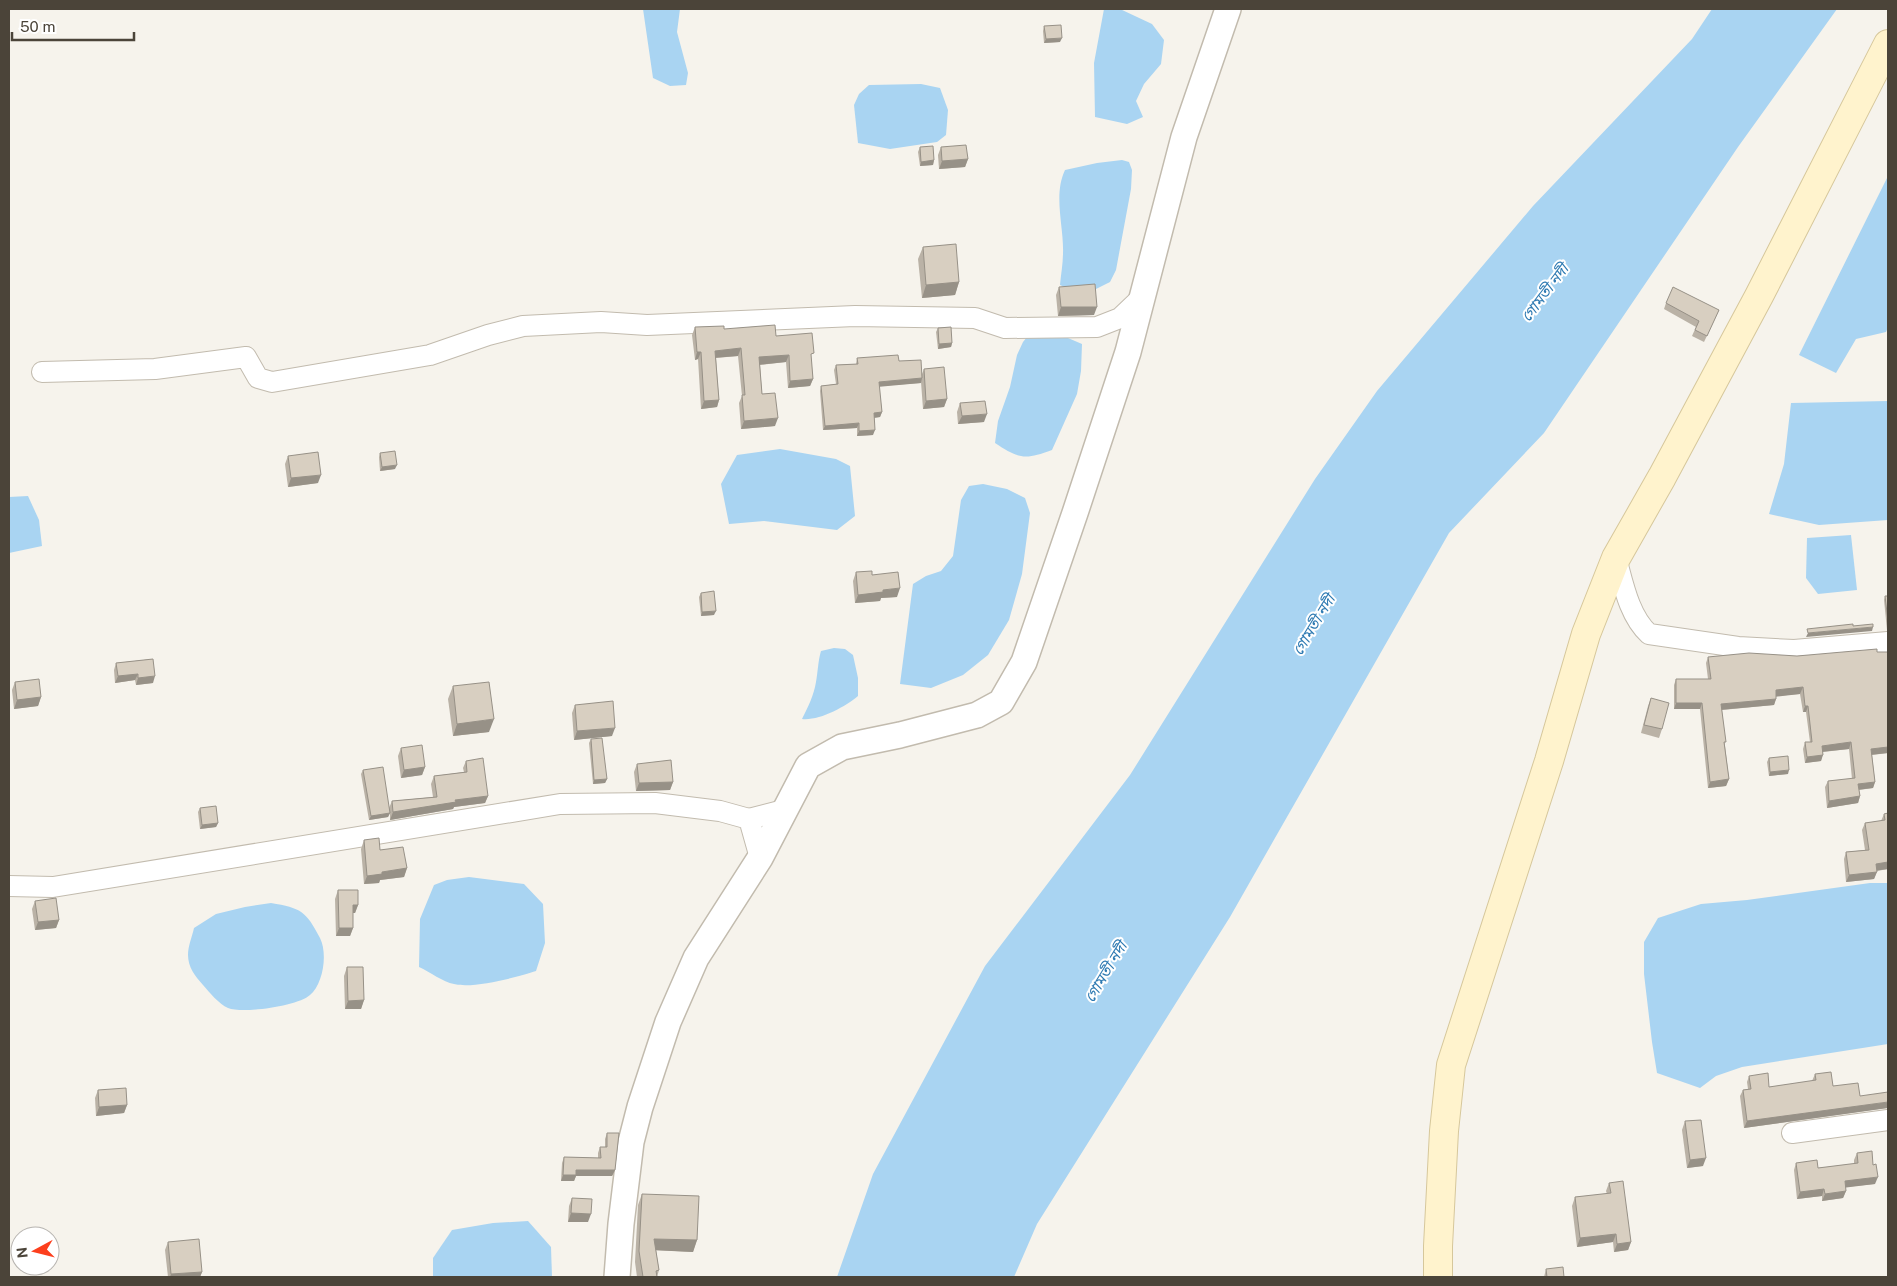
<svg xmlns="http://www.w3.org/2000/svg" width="1897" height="1286" font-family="'Public Sans','Noto Sans Bengali',sans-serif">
<rect width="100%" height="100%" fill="#f6f3ec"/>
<g fill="#a9d4f2">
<path d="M643,9H680L677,32L688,73L686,85L670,86L653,78Z"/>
<path d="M1104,9H1120L1152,24L1164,40L1161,64L1144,84L1136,101L1143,117L1127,124L1095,117L1094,63Z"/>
<path d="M1712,9H1837L1738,147L1544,433L1449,533L1230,917L1037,1224L1014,1277H837L873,1174L985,966L1130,775L1315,479L1377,391L1533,206L1692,39Z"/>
<path d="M921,84L940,88L948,110L946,135L937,142L890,149L858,143L854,105L859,94L869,85Z"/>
<path d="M1122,160L1129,162L1132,170L1131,189L1116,270L1110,282L1096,289L1071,290L1060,285C1061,274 1063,263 1063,253C1064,227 1053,195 1065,170L1097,163Z"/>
<path d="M1888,176V327L1886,332L1856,339L1836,373L1799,355Z"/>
<path d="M1035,334L1068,338L1082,344L1081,371L1077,394L1052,450C1025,460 1019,459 995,443L998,421L1010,387L1017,355L1023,342L1027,337Z"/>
<path d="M1888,401V520L1819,525L1769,514L1784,464L1791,403Z"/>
<path d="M780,449L836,459L850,466L855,516L837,530L764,521L729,524L721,484L737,455Z"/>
<path d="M983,484L1007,489L1025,498L1030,513L1022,574L1009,620L988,655L963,675L931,688L900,684L913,584L926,576L941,571L953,556L961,500L969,486Z"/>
<path d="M28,496L39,520L42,546L9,553V497Z"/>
<path d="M1851,535L1857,590L1818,594L1806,578L1807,538Z"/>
<path d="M834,648L845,649L853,655L858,678V696C845,707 819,721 802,719C808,707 814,695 816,682C818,671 818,661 821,651Z"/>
<path d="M469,877L524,884L543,904L545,943L536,971C518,977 473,989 454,984C443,982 430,972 419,967L420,919L434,885L447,880Z"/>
<path d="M1870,883H1888V1044L1742,1067L1716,1076L1700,1088L1657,1073L1652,1042L1644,974V942L1658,918L1701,904L1747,900Z"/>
<path d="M271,903C301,908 306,911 320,938C328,954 323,984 310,995C298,1006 243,1014 228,1008C219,1004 209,992 203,985C195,976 188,967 188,955C188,946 192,937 194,928L216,914L245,907Z"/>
<path d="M528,1221L551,1247L552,1277H433V1258L452,1230L493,1223Z"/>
</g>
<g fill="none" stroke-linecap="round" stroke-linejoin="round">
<g stroke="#c2bbae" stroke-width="22">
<g id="minor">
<path d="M42,372L155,369L246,357L258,378L272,382L430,355L488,335L523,326L601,322L647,325L855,316L975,318L1005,328L1097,327L1120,318L1141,298"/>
<path d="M1616,558C1623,583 1629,616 1649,634L1738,647L1794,650L1888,642"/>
<path d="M749,819L784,810"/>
<path d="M9,886L53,887L560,804L655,803L720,811L749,819L760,858"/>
<path d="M1792,1133L1888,1120"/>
</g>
</g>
<g stroke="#c2bbae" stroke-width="28">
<path id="tertiary" d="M617,1277L621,1224L631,1142L640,1107L668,1022L696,958L760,858L808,766L842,747L900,735L977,715L1001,702L1024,662L1075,513L1128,352L1184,137L1228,9"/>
</g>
<g stroke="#d6c79b" stroke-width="30">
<path id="secondary" d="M1438,1277V1246L1444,1131L1451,1065L1549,761L1586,634L1616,558L1662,477L1759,296L1888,44"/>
</g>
<use href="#minor" stroke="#fff" stroke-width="20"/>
<use href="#tertiary" stroke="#fff" stroke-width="25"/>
<use href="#secondary" stroke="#fff3cd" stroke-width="28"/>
</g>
<g fill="#bab2a6">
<path d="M1044,26L1060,42L1044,43L1043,31Z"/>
<path d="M920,147L934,160L933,165L920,166L918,152Z"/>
<path d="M941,147L968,159L965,167L939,169L938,155Z"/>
<path d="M923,247L959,282L955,295L922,298L918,259Z"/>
<path d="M1059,287L1094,315L1058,316L1056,295Z"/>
<path d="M1666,303L1719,310L1704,342L1692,336L1696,327L1664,309Z"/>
<path d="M695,327L724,329L776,336L811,360L813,379L810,386L788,388L786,362L760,365L762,394L775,426L741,429L739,403L742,396L738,356L716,358L719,400L717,407L701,409L698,359L695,360L692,335Z"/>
<path d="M938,328L952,343L951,347L938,349L936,332Z"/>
<path d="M857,358L899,361L922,374L924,369L947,399L944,407L923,409L921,382V383L879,386L882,412L880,417L874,418L873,435L857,436V428L823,430L820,391L821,386L836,384L834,370L836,365L856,364Z"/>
<path d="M960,403L984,422L958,424L957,412Z"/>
<path d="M380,453L395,469L380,471L379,457Z"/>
<path d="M288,456L318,483L288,487L285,464Z"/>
<path d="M856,572L872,575L897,597L881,598L880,601L855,603L853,581Z"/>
<path d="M701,593L714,615L701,616L699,597Z"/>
<path d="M1885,596H1888V630H1887L1884,600Z"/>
<path d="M1877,652H1888V753L1872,755L1875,782L1873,788L1859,790L1860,796L1858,803L1827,808L1825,787L1828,781L1852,779L1849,749L1823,752L1821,761L1805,763L1803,749L1805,742H1810L1806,712H1803L1800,694L1776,696V699L1774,705L1722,710L1725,746L1729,779L1726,786L1708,788L1700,709H1674V685L1676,679H1708L1706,663L1708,657L1797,656Z"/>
<path d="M153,659V683L136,685L135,680L115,683L114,670L116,663Z"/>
<path d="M15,682L41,697L38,706L14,709L12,690Z"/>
<path d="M453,686L489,732L453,736L448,699Z"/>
<path d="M1651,698L1662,729L1659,738L1641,733L1648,706Z"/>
<path d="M575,705L612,736L574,740L572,713Z"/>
<path d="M591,739L607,779L605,783L593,784L589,743Z"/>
<path d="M401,748L425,767L422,775L401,778L398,756Z"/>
<path d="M1769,758L1788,774L1769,776L1767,762Z"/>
<path d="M466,761L488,796L485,803L454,807L453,809L390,820V813L388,817L369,820L361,774L363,770L389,808L392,801L433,797L431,784L434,776L464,772L463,768Z"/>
<path d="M637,764L673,782L670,790L636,791L634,772Z"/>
<path d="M200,808L218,823L216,827L200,829L198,812Z"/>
<path d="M1888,813V869L1877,871L1874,879L1846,882L1844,859L1846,852L1865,850L1862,830L1865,823L1881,821L1884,814Z"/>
<path d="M364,840L380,850L407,868L404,877L380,880L379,883L364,884L361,849Z"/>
<path d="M338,890L358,905L355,913H353V928L350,936H336L335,899Z"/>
<path d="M35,901L59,920L56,928L35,930L32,909Z"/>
<path d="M347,967L364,1000L361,1009H345L344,976Z"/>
<path d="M1815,1074L1833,1086L1860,1096L1886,1108L1744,1128L1740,1096L1743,1090L1748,1089L1747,1082L1749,1076L1769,1087L1812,1081Z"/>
<path d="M98,1090L127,1105L124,1113L96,1116L95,1098Z"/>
<path d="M1685,1121L1703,1166L1687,1168L1682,1130Z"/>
<path d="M607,1133L615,1170L612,1176H576L574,1181H561L562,1163L564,1157L598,1158V1153L600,1147H605V1139Z"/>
<path d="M1857,1153L1875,1184L1845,1187L1846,1191L1843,1198L1822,1201V1196L1797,1199L1794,1170L1796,1163L1818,1168L1854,1164V1160Z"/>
<path d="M1609,1183L1631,1242L1628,1250L1614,1252L1613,1242L1577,1247L1572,1206L1575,1197L1607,1194L1606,1191Z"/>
<path d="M642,1194L697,1240L693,1252L656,1250L659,1270L657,1277H637L635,1262L638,1205Z"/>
<path d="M572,1198L588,1222H568L569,1206Z"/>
<path d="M168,1242L202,1272L200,1277H168L165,1250Z"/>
<path d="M1546,1269L1564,1277H1544Z"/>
</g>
<g fill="#979187">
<path d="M1062,38L1060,42L1044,43L1046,39Z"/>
<path d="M968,159L965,167L939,169L942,161Z"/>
<path d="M934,160L933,165L920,166L921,162Z"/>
<path d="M959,282L955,295L922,298L926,285Z"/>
<path d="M1061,307H1097L1094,315L1058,316Z"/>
<path d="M952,343L951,347L938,349L939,344Z"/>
<path d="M741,348L738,356L712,358L715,351Z"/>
<path d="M697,352H701L698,359L695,360Z"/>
<path d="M789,355L786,362L756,365L759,357Z"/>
<path d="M922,378L921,383L877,387L879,382Z"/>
<path d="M813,379L810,386L788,388L790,381Z"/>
<path d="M947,399L944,407L923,409L926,401Z"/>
<path d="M719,400L717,407L701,409L704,401Z"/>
<path d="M882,412L880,417L872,418L874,413Z"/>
<path d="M987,414L984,422L958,424L962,416Z"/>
<path d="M778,418L775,426L741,429L744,421Z"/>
<path d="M859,423L857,428L823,430L825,426Z"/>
<path d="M875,430L873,435L857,436L859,431Z"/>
<path d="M397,465L395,469L380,471L382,467Z"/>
<path d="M321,475L318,483L288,487L291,478Z"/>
<path d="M900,588L897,597L881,598L880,601L855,603L858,595L883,590Z"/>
<path d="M716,611L714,615L701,616L702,612Z"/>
<path d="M1873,627L1872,631L1806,637L1808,633Z"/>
<path d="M138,674L135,680L115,683L118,676Z"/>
<path d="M155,676L153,683L136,685L138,678Z"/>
<path d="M1803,687L1800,694L1773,697L1776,690Z"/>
<path d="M41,697L38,706L14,709L17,700Z"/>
<path d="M1776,699L1774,705L1719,710L1721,704Z"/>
<path d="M1676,703H1702L1700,709H1674Z"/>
<path d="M1805,706H1808L1806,712H1803Z"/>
<path d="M494,719L489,732L453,736L457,724Z"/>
<path d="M615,728L612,736L574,740L577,731Z"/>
<path d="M1851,742L1849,749L1820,752L1822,746Z"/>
<path d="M1888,747V753L1869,755L1871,749Z"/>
<path d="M1823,755L1821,761L1805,763L1807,757Z"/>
<path d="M425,767L422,775L401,778L404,770Z"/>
<path d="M1789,770L1788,774L1769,776L1770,772Z"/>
<path d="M607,779L605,783L593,784L594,780Z"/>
<path d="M1729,779L1726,786L1708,788L1710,782Z"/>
<path d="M673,782L670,790L636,791L639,783Z"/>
<path d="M1875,782L1873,788L1856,790L1858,784Z"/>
<path d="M488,796L485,803L454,807L453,809L390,820L393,812L455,800Z"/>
<path d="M1860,796L1858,803L1827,808L1829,801Z"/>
<path d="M390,813L388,817L369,820L371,816Z"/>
<path d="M218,823L216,827L200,829L202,825Z"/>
<path d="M1888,862V869L1873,871L1876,864Z"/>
<path d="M407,868L404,877L380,880L379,883L364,884L367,876L382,872Z"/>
<path d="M1877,872L1874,879L1846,882L1849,875Z"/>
<path d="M353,905H358L355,913H350Z"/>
<path d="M59,920L56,928L35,930L38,922Z"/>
<path d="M339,928H353L350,936H336Z"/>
<path d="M364,1000L361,1009H345L348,1001Z"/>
<path d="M1888,1102V1108L1744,1128L1747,1121Z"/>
<path d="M127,1105L124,1113L96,1116L99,1107Z"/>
<path d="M1706,1158L1703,1166L1687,1168L1690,1160Z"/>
<path d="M576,1170H615L612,1176H576L574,1181H561L563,1175Z"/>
<path d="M1878,1177L1875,1184L1842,1188L1845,1181Z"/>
<path d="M1824,1189L1822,1196L1797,1199L1800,1192Z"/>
<path d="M1846,1191L1843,1198L1822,1201L1825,1194Z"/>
<path d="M571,1213L591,1214L588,1222H568Z"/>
<path d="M1616,1234L1613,1242L1577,1247L1580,1238Z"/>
<path d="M654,1239L697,1240L693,1252L650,1250Z"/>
<path d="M1631,1242L1628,1250L1614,1252L1617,1244Z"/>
<path d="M202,1272L200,1277H170L171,1274Z"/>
</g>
<g fill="#d8cfc1" stroke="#979187">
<path d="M1061,25L1062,38L1046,39L1044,26Z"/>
<path d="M966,145L968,159L942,161L941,147Z"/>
<path d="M933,146L934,160L921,162L920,147Z"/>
<path d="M956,244L959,282L926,285L923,247Z"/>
<path d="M1095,284L1097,307H1061L1059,287Z"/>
<path d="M1673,287L1719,310L1707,336L1695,330L1699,321L1666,303Z"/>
<path d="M775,325L776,336L812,333L814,353L811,354L813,379L790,381L789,355L759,357L762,394L775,393L778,418L744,421L742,395H745L741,348L715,351L719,400L704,401L701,352H697L695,327L724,326V329Z"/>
<path d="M951,327L952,343L939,344L938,328Z"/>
<path d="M898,355L899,361L921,360L922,378L879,382L882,412L874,413L875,430L859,431V423L825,426L821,386L838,384L836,365L858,364L857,358Z"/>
<path d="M944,367L947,399L926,401L924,369Z"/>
<path d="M985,401L987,414L962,416L960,403Z"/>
<path d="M395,451L397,465L382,467L380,453Z"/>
<path d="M318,452L321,475L291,478L288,456Z"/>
<path d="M872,571V575L898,572L900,588L883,590V592L858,595L856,572Z"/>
<path d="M714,591L716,611L702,612L701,593Z"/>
<path d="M1885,596H1888V621Z"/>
<path d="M1853,624V626L1873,624V627L1808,633L1807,629Z"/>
<path d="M1877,649V652H1888V747L1871,749L1875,782L1858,784L1860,796L1829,801L1828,781L1855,778L1851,742L1822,746L1823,755L1807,757L1805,742H1812L1808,706H1805L1803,687L1776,690V699L1721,704L1726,742H1724L1729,779L1710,782L1702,703H1676V679H1711L1708,657L1749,653L1797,656Z"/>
<path d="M153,659L155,676L138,678V674L118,676L116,663Z"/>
<path d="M39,679L41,697L17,700L15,682Z"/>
<path d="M489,682L494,719L457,724L453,686Z"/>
<path d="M1651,698L1669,703L1662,729L1644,725Z"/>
<path d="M613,701L615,728L577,731L575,705Z"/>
<path d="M602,738L607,779L594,780L591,739Z"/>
<path d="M422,745L425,767L404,770L401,748Z"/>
<path d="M1788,756L1789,770L1770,772L1769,758Z"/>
<path d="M483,758L488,796L455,800L456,802L393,812L392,801L437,797L434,776L467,772L466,761Z"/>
<path d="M671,760L673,782L639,783L637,764Z"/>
<path d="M383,767L390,813L371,816L363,770Z"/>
<path d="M216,806L218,823L202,825L200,808Z"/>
<path d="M1888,813V862L1876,864L1877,872L1849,875L1846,852L1869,850L1865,823L1885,820L1884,814Z"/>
<path d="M379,838L380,850L403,847L407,868L382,872V874L367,876L364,840Z"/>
<path d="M338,890H358V905H353V928H339Z"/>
<path d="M56,898L59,920L38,922L35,901Z"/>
<path d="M347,967H363L364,1000L348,1001Z"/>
<path d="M1831,1072L1833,1086L1858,1083L1860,1096L1888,1092V1102L1747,1121L1743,1090L1751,1089L1749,1076L1768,1073L1769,1087L1816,1080L1815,1074Z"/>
<path d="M126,1088L127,1105L99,1107L98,1090Z"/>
<path d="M1701,1120L1706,1158L1690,1160L1685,1121Z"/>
<path d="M607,1133H619L615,1170H576V1175H563L564,1157L601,1158L600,1147H607Z"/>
<path d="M1872,1151L1873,1165L1876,1164L1878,1177L1845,1181L1846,1191L1825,1194L1824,1189L1800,1192L1796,1163L1817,1160L1818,1168L1858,1163L1857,1153Z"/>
<path d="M1623,1181L1631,1242L1617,1244L1616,1234L1580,1238L1575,1197L1611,1193L1609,1183Z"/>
<path d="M642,1194L699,1196L697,1240L654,1239L659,1270L656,1271L657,1277H643L639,1251Z"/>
<path d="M572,1198L592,1199L591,1214L571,1213Z"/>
<path d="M199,1239L202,1272L171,1274L168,1242Z"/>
<path d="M1563,1267L1564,1277H1547L1546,1269Z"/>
</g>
<g text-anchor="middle" stroke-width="4" stroke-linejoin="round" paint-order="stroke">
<g font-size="15" font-style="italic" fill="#2e7ab2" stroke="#fff">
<text transform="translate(1545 293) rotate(-53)" y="5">গোমতী নদী</text>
<text transform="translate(1314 625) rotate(-59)" y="5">গোমতী নদী</text>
<text transform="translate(1106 972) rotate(-59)" y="5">গোমতী নদী</text>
</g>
</g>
<rect width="1897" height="1286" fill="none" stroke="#4b4439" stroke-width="20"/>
<g transform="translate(35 1251) rotate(263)"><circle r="24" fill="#ffffff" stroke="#b7b4b0"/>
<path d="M0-4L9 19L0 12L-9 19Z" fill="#fc3f1d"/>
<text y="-8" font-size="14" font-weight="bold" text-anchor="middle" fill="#4b4439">N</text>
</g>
<path d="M12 32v8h122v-8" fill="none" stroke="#4b4439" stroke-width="2.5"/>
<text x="20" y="32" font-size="15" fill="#4b4439" stroke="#ffffff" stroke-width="4" paint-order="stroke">50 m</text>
</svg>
